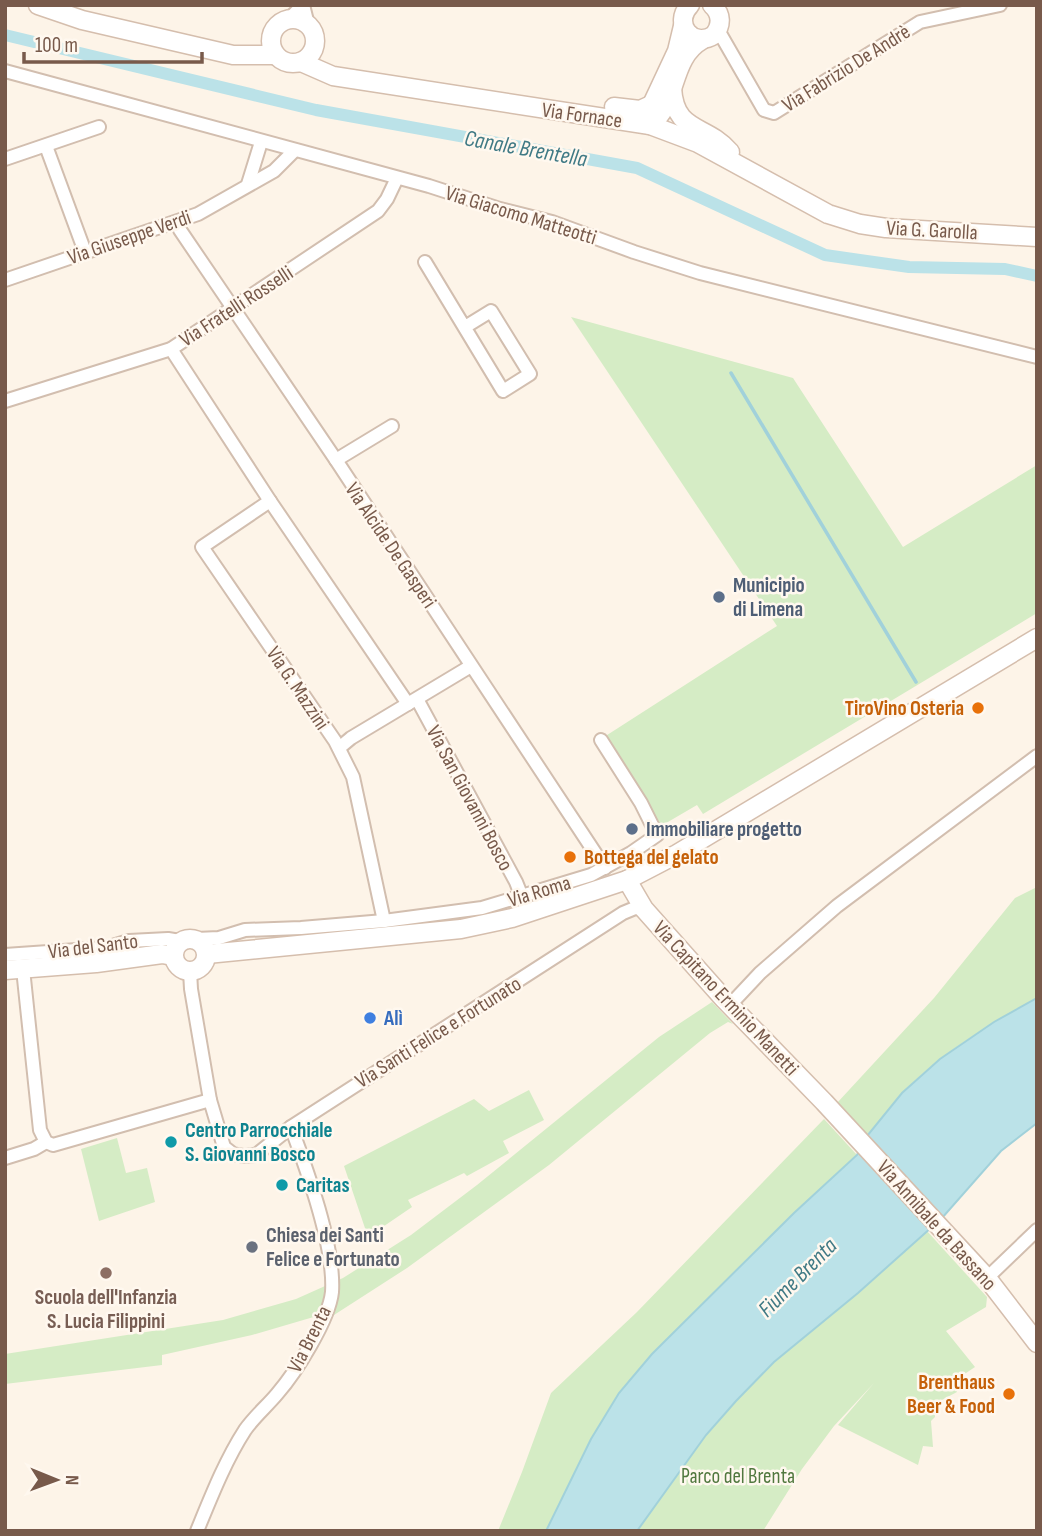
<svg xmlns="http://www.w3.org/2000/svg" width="1042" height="1536" font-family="'Sofia Sans Condensed',sans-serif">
<rect width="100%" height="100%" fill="#fdf4e8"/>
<g fill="#d5ecc5">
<path d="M571,317L793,378L903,547L1037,465V613L703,814L697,805L661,826L604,737L777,626Z"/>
<path d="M1037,887V998C989,1025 938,1054 901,1095C889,1108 878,1123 867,1136L837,1103L934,998L1015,898Z"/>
<path d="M712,1002L733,1024L728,1022L710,1033L549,1165L407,1268L334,1315L317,1316L252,1335L162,1355V1365L5,1384V1354L223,1320L296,1299L343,1278L411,1235L477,1185L659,1037Z"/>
<path d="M529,1090L544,1120L503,1141L509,1153L467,1176L464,1173L408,1200L412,1207L368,1237L344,1166L474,1099L489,1111Z"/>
<path d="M824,1119L857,1155L739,1267L652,1354L619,1393L591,1439L546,1531H498L522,1472L551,1393L637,1312Z"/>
<path d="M117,1138L126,1173L147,1168L155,1202L99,1221L81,1149Z"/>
<path d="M926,1230L987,1297L986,1307L946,1331L975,1367L957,1379V1392L934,1404L935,1417L931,1421L933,1447L923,1446L918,1465L838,1425L874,1383L834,1426L802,1469L763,1531H637L706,1435L736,1401L774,1362L858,1293Z"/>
</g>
<path fill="#bbe2e8" stroke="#a1d1da" stroke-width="2" d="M1037,998V1123L1001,1151L942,1218L858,1293L774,1362L736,1401L706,1435L637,1531H546L591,1439L619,1393L652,1354L794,1213L857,1155L867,1136L902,1093L940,1059L994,1022Z"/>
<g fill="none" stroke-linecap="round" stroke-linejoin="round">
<path stroke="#a1d1da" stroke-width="3.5" d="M731,373L916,682"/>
<path stroke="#bbe2e8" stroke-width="12" d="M5,35L316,110L637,168L825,255L909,267L1005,269L1037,276"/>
<g stroke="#d2beaf" stroke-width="16">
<g id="street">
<path d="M303,5L308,25"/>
<path d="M289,19L303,5"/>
<path d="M718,30L764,110L774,113L920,22L1000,5"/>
<path d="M5,71L429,186L500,209L552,222L634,252L700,273L1037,357"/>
<path d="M46,146L85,252"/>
<path d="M5,159L99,127"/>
<path d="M248,184L261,142"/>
<path d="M177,222L180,230L336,460L605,868"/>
<path d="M425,262L503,391L530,374L491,311L465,327"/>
<path d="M5,280L198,214L274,171L294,151"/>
<path d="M171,349L270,501L408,704"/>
<path d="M5,401L171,349L378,211L387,199L397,178"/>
<path d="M336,460L392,426"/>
<path d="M270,501L202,547L335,741L353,777L384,921"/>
<path d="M417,699L516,882L522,897"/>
<path d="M339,748L351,738L471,666"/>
<path d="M196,939L219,938L245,930L301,928L384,921L482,908L591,875L631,853L657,835L641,803L601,740"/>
<path d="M5,955L106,948L129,941L168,939L180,941"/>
<path d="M23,969L40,1130L46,1142L53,1145L210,1100"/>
<path d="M190,971L191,989L210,1100L224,1147L233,1154L244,1156L256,1155L291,1127L623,913L635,908L644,909"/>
<path d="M730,1005L760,973L837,906L1037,756"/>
<path d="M5,1158L34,1149L46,1142"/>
<path d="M987,1278L1037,1230"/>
<path d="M197,1531C211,1497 225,1461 245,1430C254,1417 267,1406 277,1394C296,1372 329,1320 332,1292C335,1247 307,1170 291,1127"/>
</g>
</g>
<g stroke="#d5bead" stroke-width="21">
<g id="secondary">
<path d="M38,5L82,20L233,55H274"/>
<path d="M690,5C672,23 692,49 714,35C722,25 722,14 712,5"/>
<circle cx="293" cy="41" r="22"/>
<path d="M301,62L333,76L650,125L698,143L828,214L860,224L886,228L1037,237"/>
<path d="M672,88C675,134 705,123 730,152"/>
<path d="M614,107L640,110L651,105"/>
<path d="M648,113L677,51L683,26"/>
<path d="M650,125C679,103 669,59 702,40"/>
<path d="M627,880L644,909L724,999L824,1102L987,1278L1037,1343"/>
<circle cx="190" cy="955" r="16"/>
<path d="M207,954L461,929L512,918L627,880L677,854L1037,638"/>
<path d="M5,970L96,963L162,954L173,956"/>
</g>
</g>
<use href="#street" stroke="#fff" stroke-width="12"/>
<use href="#secondary" stroke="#fff" stroke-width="18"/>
</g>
<g fill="#5c6f8a" stroke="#fff8ef" stroke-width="2.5">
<circle cx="719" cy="597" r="7"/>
<circle cx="632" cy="829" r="7"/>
</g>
<g fill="#e8710a" stroke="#fff8ef" stroke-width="2.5">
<circle cx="978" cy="708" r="7"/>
<circle cx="570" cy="857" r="7"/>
<circle cx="1009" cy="1394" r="7"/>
</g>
<circle fill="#3f7fe0" stroke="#fff8ef" stroke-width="2.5" cx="370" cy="1018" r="7"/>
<g fill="#0f9aa8" stroke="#fff8ef" stroke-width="2.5">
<circle cx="171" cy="1142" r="7"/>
<circle cx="282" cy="1185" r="7"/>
</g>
<circle fill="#6b7280" stroke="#fff8ef" stroke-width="2.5" cx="252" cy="1247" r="7"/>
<circle fill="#8d6e63" stroke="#fff8ef" stroke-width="2.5" cx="106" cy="1273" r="7"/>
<g text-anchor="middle" stroke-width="5" stroke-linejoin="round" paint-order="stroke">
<g font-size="21" fill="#785a4b" stroke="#fff8ef">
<text transform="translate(846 68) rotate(-32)" y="7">Via Fabrizio De Andrè</text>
<text transform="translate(582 115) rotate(8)" y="7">Via Fornace</text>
<text transform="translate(521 215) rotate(17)" y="7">Via Giacomo Matteotti</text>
<text transform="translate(932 230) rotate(3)" y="7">Via G. Garolla</text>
<text transform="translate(129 237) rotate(-19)" y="7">Via Giuseppe Verdi</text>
<text transform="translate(236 306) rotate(-33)" y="7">Via Fratelli Rosselli</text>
<text transform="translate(391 545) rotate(56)" y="7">Via Alcide De Gasperi</text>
<text transform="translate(298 688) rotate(56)" y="7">Via G. Mazzini</text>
<text transform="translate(470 798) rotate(62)" y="7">Via San Giovanni Bosco</text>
<text transform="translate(539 891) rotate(-17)" y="7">Via Roma</text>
<text transform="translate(93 946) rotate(-7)" y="7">Via del Santo</text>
<text transform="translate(726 998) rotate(47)" y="7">Via Capitano Erminio Manetti</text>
<text transform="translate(438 1032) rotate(-32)" y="7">Via Santi Felice e Fortunato</text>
<text transform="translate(937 1225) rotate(48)" y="7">Via Annibale da Bassano</text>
<text transform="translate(309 1339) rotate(-63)" y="7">Via Brenta</text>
</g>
<g font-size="21" font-weight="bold" fill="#4e5e75" stroke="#fff8ef" text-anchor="start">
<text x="733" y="592">Municipio<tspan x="733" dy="24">di Limena</tspan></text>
<text x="646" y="836">Immobiliare progetto</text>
</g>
<g font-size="21" font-weight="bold" fill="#c56008" stroke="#fff8ef" text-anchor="end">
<text x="964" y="715">TiroVino Osteria</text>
<text x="584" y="864" text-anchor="start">Bottega del gelato</text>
<text x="995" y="1389">Brenthaus<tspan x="995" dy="24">Beer &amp; Food</tspan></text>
</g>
<g font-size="21" font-weight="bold" fill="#366cbe" stroke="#fff8ef" text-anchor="start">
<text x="384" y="1025">Alì</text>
</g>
<g font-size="21" font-weight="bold" fill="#0d838f" stroke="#fff8ef" text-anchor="start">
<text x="185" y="1137">Centro Parrocchiale<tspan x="185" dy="24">S. Giovanni Bosco</tspan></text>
<text x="296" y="1192">Caritas</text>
</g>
<g font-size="21" font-weight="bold" fill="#5b616d" stroke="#fff8ef" text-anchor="start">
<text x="266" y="1242">Chiesa dei Santi<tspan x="266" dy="24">Felice e Fortunato</tspan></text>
</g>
<g font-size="21" font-weight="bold" fill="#785e54" stroke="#fff8ef">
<text x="106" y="1304">Scuola dell'Infanzia<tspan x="106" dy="24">S. Lucia Filippini</tspan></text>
</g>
<g font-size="21" fill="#51783f" stroke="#fff8ef">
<text x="738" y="1483">Parco del Brenta</text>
</g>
<g font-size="23" font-style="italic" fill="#407a85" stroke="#fff8ef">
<text transform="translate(526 148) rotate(10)" y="8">Canale Brentella</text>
<text transform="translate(797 1277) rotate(-45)" y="8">Fiume Brenta</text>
</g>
</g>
<rect width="1042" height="1536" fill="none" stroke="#785a4b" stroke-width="14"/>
<g transform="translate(56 1480) rotate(91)" stroke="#fff8ef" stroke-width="5" paint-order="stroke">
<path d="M0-5L12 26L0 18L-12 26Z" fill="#785a4b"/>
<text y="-10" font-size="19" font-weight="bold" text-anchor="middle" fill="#785a4b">N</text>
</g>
<path d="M24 52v10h178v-10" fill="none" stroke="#785a4b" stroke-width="3.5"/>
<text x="35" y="52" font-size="21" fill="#785a4b" stroke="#fff8ef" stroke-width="5" paint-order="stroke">100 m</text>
</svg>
